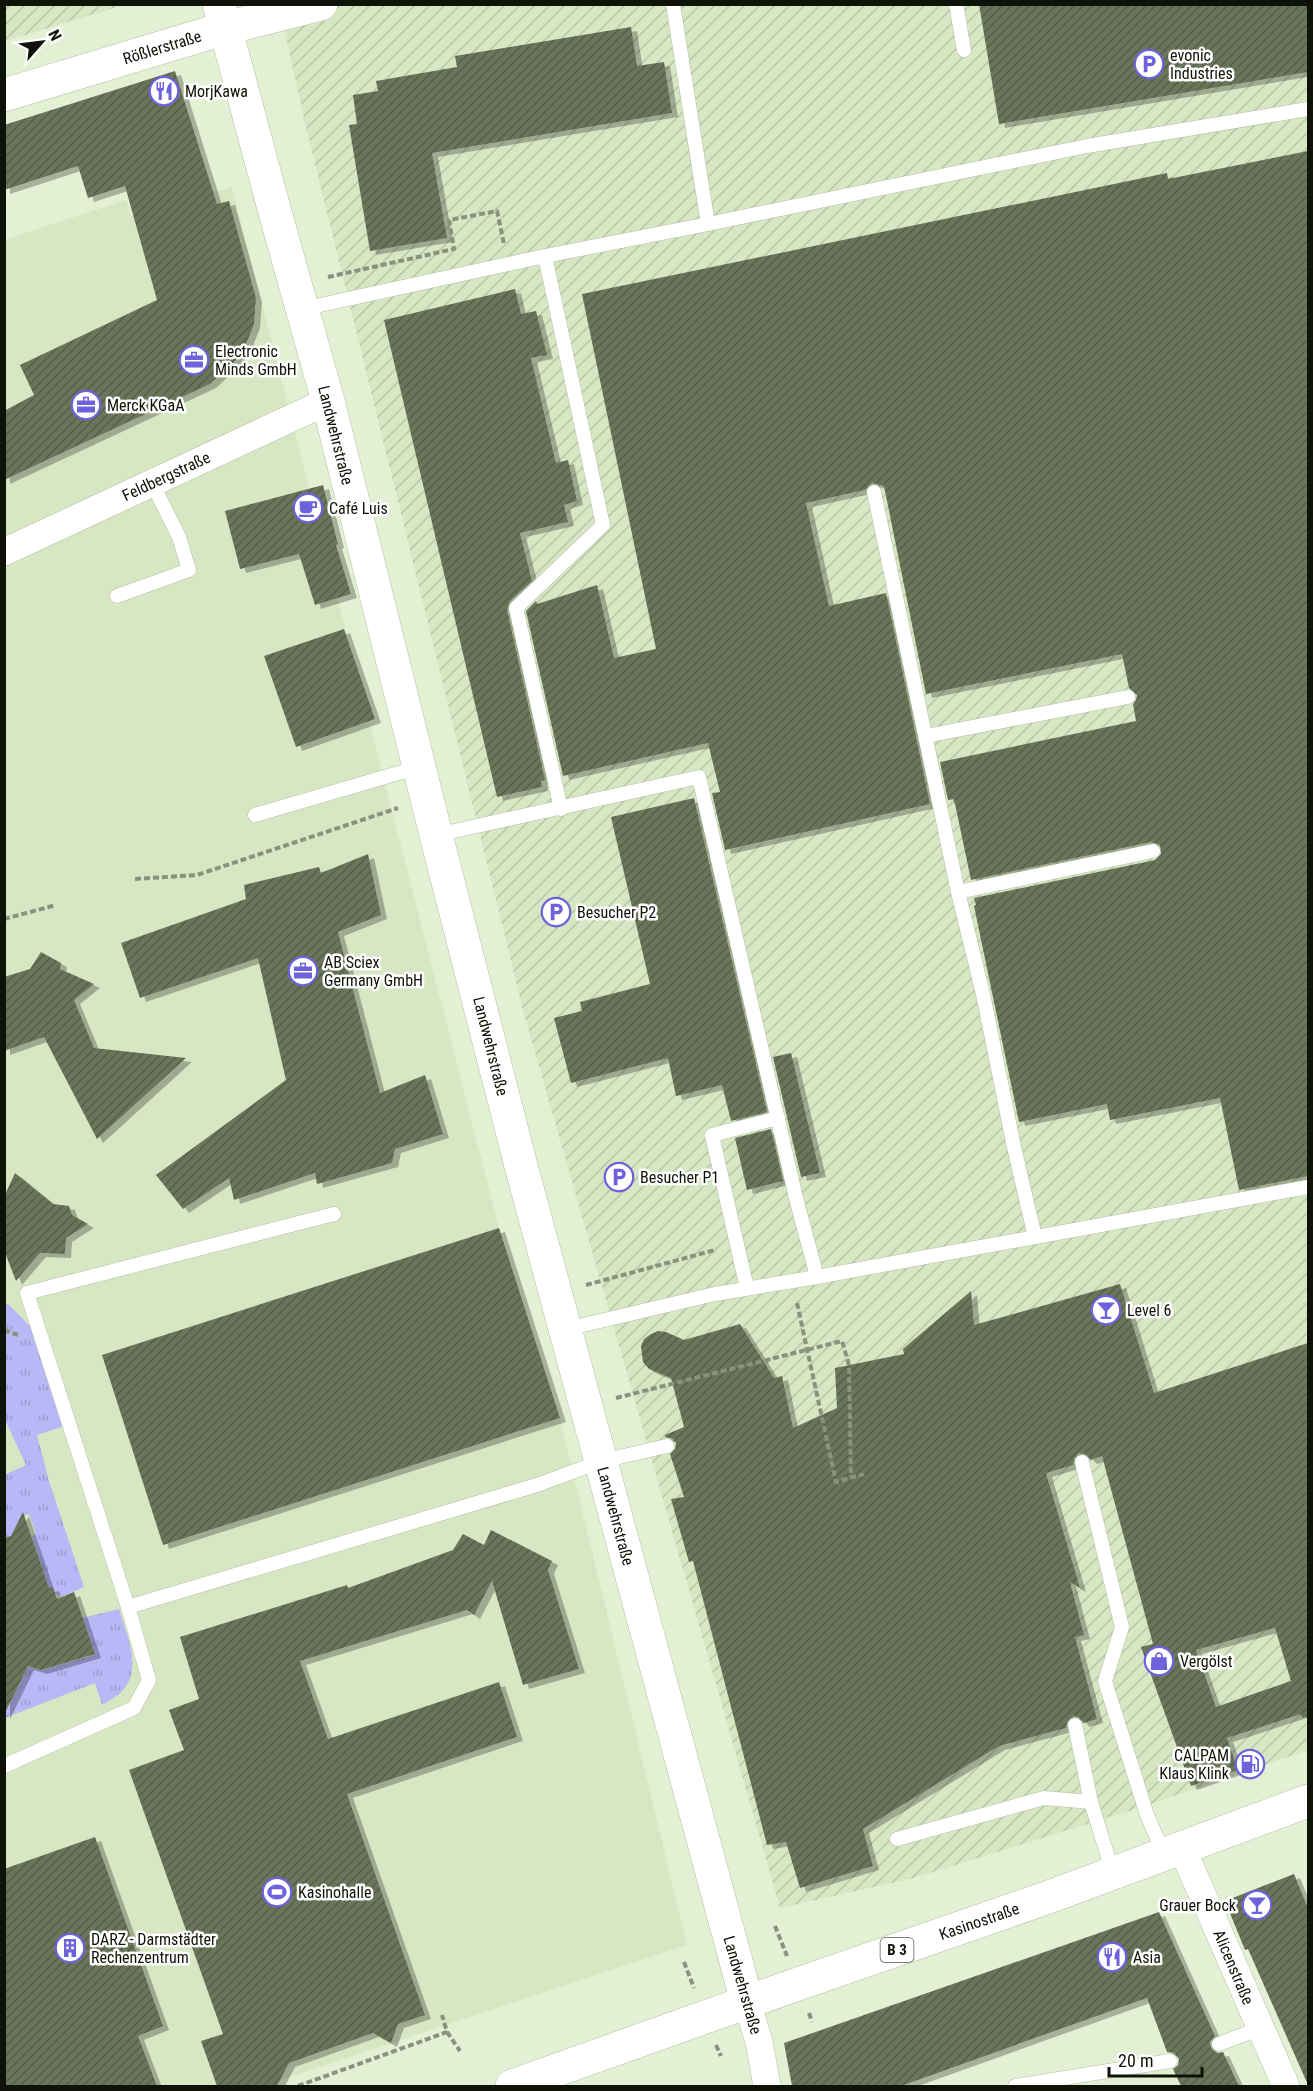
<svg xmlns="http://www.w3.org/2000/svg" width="1313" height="2091" font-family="'Roboto Condensed',sans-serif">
<defs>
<pattern id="industrial-furrows" width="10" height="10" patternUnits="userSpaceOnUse" patternTransform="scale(1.5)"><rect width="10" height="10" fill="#d8e7c3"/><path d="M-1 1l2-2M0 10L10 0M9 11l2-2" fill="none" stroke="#b8c5a6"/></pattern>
<pattern id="park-tufts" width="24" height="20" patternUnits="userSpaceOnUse" patternTransform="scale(1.5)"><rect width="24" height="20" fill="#b7b8f5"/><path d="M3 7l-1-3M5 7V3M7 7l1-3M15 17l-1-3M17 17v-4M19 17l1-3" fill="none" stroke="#9c9dd1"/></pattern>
<pattern id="building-hatch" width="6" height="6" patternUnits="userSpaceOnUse" patternTransform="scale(1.5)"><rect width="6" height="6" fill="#6a745a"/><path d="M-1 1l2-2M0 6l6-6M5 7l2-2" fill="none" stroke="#565e48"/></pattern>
<filter id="shadow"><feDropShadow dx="6" dy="4" stdDeviation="0" flood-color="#0004"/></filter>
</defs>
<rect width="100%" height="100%" fill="#e4f0d3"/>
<path fill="#d8e7c3" d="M232,187L499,1228L560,1418L687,1945L263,2086H5L4,240L126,200L131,216Z"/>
<g fill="url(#industrial-furrows)">
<path d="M5,4H124V5L5,41Z"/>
<path d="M279,5H1308V1750L1142,1807L914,1878L780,1908L524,1014L304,119Z"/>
</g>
<g fill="url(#park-tufts)">
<path d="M8,1304L37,1333L65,1426L37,1435L49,1481L84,1587L62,1597L55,1593L53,1587L47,1589L32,1536L36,1534L29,1514L21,1517L11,1536L5,1538L4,1475L26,1465L5,1420L4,1305Z"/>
<path d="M119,1609C126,1634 144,1669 122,1691C117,1697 108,1701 102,1705L95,1683L5,1718V1711H6L28,1666L41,1670L94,1655L82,1618Z"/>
</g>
<g fill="url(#building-hatch)" fill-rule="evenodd" filter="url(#shadow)">
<path d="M979,4H1308V72L999,124Z"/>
<path d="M631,27L637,66L664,62L672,113L432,153L447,238L370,251L349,125L357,124L353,95L378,91L376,81L457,67L455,56Z"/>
<path d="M175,71L217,204L229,201L256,298L254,324L247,342L236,360L210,384L4,480V411L34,395L20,365L157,300L125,186L88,198L78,166L4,190V125Z"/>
<path d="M1308,151V1176L1239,1190L1220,1098L1110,1120L1107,1104L1019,1122L974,906L976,905L974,898L1155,860L1161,854L1160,845L1151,842L971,880L954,799L948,800L940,762L1136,721L1133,704L1136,700L1137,695L1129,688L1122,654L926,694L884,486L872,483L865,490L806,503L829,606L886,593L930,804L725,850L712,793L720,792L708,743L563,776L526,611L536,601L537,604L597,585L614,658L656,649L582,294L1167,173L1168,179Z"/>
<path d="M515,289L521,314L536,311L547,355L531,358L556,463L568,460L577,501L564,505L568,522L520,533L532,581L510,601L507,610L545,780L541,781L542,787L497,797L384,320Z"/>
<path d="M323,485L338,544L336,545L351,594L315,605L299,554L240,569L225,511Z"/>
<path d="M344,629L375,719L296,747L264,656Z"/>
<path d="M694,798L767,1112L731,1121L722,1085L676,1096L668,1058L571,1083L554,1018L582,1011L580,1002L650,984L611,817Z"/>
<path d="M368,854L381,915L338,932L380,1093L425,1075L443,1134L395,1149L392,1163L317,1184L315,1173L234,1200L229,1178L183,1209L156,1175L286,1080L258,958L140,998L121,943L246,899L244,885L319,867L321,873Z"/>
<path d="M41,952L61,963L60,969L94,984L74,1000L94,1048L186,1058L97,1139L44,1037L4,1051V977L30,969Z"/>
<path d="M791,1053L820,1173L801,1177L773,1057Z"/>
<path d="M771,1129L783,1181L747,1190L735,1138Z"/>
<path d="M15,1173L53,1204L69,1206L72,1215L88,1224L66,1238L65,1254L40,1253L16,1281L4,1250V1197Z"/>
<path d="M499,1228L560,1418L163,1545L102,1355Z"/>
<path d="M1120,1284L1154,1393L1308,1343V1717L1302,1718L1301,1714L1227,1738L1238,1770L1191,1786L1141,1647L1153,1644L1102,1456L1091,1460L1085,1454L1079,1453L1074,1459L1073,1465L1046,1473L1080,1588L1070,1582L1084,1635L1075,1637L1097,1719L1084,1723L1078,1717L1073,1716L1067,1722L1066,1728L999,1746L863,1829L873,1866L800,1888L786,1842L767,1845L693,1561L689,1562L671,1499L684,1497L670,1454L675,1449L676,1443L673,1439L665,1437V1435L684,1427L671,1378L649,1369L643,1362L641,1346L644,1339L651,1334L658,1331L666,1332L684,1340L740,1324L774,1378L782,1376L793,1428L837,1408L835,1368L904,1354L903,1349L971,1291L974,1325ZM1275,1628L1291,1681L1216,1707L1196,1650Z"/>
<path d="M23,1512L49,1588L53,1587L57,1599L74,1592L95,1654L41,1670L28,1666L4,1715V1538L11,1536Z"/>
<path d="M491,1530L552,1561L548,1570L579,1669L523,1685L492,1581L474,1615L467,1610L300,1661L328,1739L499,1682L517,1737L347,1794L425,2015L398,2024L391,2043L373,2033L289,2063L277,2086H217L201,2041L223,2034L129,1770L184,1750L169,1710L199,1699L180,1637L347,1585L348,1588L453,1550L463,1534L484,1545Z"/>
<path d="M95,1837L163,2026L138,2036L157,2086H4V1869Z"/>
<path d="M1294,1874L1308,1908V2085L1248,1949L1245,1950L1225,1901Z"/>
<path d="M1159,1912L1215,2036L1210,2042L1211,2048L1217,2053L1223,2052L1239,2086H1181L1173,2069L1178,2065L1179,2059L1174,2053L1167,2052L1147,1998L901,2086H792L784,2043Z"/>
</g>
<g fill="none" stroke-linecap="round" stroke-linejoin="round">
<g stroke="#b4bfa4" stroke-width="15">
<g id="lane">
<path d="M673,4L708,224"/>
<path d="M956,4L964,50"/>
<path d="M545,256L603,525L516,608L561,809"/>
<path d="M302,309L545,256L708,224L1087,146L1308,109"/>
<path d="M874,492L958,892L983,994L1014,1147L1035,1237"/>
<path d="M117,596L189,570L179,537L152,483"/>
<path d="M926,736L1128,697"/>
<path d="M255,815L419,767"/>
<path d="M436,835L699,777L796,1198L817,1277"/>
<path d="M958,892L1153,851"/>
<path d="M747,1288L712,1135L778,1118"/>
<path d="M566,1329L715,1294L817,1277L1308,1187"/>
<path d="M1082,1462L1122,1627L1105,1681L1147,1815L1164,1854"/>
<path d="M128,1607L537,1485L602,1461L667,1446"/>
<path d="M1075,1725L1091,1802L1113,1873"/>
<path d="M4,1766L134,1708L149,1680L128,1607L27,1293L334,1214"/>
<path d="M897,1839L1044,1798L1091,1802"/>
<path d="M1219,2044L1261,2028"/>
<path d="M1015,2086L1170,2061"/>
</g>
</g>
<g stroke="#b4bfa4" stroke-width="28">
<g id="street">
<path d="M4,552L328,401"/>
<path d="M1182,1848L1286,2086"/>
<path d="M747,2002L759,2042L767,2086"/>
</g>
</g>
<g stroke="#b4bfa4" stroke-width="34">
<g id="secondary">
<path d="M219,4L273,205L328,401L436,835L520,1162L747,2002"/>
<path d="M4,95L226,28L321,4"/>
</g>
</g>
<g stroke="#b4bfa4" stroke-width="34">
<path id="primary" d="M512,2086L798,1984L1046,1898L1308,1801"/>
</g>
<g stroke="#8a927d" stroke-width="4" stroke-dasharray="6 3" stroke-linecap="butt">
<path d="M328,277L454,249L449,220L497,211L504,244"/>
<path d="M135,879L197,875L398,808"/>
<path d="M4,919L56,905"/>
<path d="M586,1285L715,1250"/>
<path d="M797,1303L836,1482L864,1474"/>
<path d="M4,1330L18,1335"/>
<path d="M616,1398L842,1341L849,1365L851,1477"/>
<path d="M775,1926L787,1956"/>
<path d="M684,1962L694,1988"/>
<path d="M809,2013L812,2022"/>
<path d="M447,2032L460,2051"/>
<path d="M716,2045L721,2056"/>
<path d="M298,2086L447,2032L442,2015"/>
</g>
<use href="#lane" stroke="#fff" stroke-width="14"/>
<use href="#street" stroke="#fff" stroke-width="27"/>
<use href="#secondary" stroke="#fff" stroke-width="33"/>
<use href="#primary" stroke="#fff" stroke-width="33"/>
</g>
<defs>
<g id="parking-ring" transform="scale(1.5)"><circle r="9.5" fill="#fff" stroke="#6e62dc" stroke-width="1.5"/><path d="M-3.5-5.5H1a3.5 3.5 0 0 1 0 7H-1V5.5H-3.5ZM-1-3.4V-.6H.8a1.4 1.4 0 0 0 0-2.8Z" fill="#6e62dc"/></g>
<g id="restaurant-ring" transform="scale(1.5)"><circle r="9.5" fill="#fff" stroke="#6e62dc" stroke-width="1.5"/><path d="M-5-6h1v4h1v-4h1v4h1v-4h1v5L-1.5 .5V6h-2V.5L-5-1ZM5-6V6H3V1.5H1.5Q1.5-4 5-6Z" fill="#6e62dc"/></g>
<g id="office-ring" transform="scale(1.5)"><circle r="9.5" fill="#fff" stroke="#6e62dc" stroke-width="1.5"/><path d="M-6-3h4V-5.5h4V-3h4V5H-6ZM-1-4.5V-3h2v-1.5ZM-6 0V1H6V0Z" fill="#6e62dc"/></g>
<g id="cafe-ring" transform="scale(1.5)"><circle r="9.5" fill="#fff" stroke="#6e62dc" stroke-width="1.5"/><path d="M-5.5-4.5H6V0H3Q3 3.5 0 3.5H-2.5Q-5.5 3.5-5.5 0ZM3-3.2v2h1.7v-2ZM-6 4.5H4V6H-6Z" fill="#6e62dc"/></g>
<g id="bar-ring" transform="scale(1.5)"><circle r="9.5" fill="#fff" stroke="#6e62dc" stroke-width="1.5"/><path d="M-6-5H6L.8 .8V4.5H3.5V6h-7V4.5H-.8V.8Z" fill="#6e62dc"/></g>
<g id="shop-ring" transform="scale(1.5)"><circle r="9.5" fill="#fff" stroke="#6e62dc" stroke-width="1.5"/><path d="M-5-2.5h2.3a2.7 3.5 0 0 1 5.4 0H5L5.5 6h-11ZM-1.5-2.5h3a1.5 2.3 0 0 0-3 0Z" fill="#6e62dc"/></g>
<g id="fuel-ring" transform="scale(1.5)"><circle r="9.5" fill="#fff" stroke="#6e62dc" stroke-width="1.5"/><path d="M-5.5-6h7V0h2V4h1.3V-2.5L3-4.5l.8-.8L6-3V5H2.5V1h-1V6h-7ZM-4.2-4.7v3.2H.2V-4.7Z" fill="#6e62dc"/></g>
<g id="stadium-ring" transform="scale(1.5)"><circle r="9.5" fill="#fff" stroke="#6e62dc" stroke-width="1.5"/><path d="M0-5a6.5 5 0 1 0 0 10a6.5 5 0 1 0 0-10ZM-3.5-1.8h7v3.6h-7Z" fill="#6e62dc"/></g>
<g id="building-ring" transform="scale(1.5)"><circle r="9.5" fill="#fff" stroke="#6e62dc" stroke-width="1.5"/><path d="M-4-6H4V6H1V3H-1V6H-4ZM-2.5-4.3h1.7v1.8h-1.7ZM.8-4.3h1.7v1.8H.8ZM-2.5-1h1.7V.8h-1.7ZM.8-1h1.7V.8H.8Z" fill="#6e62dc"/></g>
</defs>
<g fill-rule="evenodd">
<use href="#parking-ring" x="1149" y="64"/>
<use href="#restaurant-ring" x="164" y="91"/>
<use href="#office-ring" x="194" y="360"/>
<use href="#office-ring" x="86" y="405"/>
<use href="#cafe-ring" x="308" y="508"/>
<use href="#parking-ring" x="556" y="912"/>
<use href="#office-ring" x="303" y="971"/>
<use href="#parking-ring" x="619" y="1177"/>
<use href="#bar-ring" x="1106" y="1310"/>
<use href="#shop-ring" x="1159" y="1661"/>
<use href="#fuel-ring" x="1250" y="1764"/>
<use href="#stadium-ring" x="277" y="1892"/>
<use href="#bar-ring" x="1257" y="1905"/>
<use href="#building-ring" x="70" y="1948"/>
<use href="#restaurant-ring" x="1112" y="1957"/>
</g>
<g text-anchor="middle" stroke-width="5" stroke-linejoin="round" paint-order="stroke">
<rect fill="#fff" stroke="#565952" stroke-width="1.5" x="880.5" y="1938" width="33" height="24" rx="4.5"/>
<g font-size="15" font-weight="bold" fill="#0e1208">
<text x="897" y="1955">B 3</text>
</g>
<g font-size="16" fill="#0e1208" stroke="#fff">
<text transform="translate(162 47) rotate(-17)" y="6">Rößlerstraße</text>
<text transform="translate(336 435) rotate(76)" y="6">Landwehrstraße</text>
<text transform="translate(166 476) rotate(-25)" y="6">Feldbergstraße</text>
<text transform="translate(491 1046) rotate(76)" y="6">Landwehrstraße</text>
<text transform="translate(616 1516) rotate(75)" y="6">Landwehrstraße</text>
<text transform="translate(979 1921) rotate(-19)" y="6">Kasinostraße</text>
<text transform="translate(1234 1967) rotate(67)" y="6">Alicenstraße</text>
<text transform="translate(743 1985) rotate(74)" y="6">Landwehrstraße</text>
</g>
<g font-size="16" fill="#0e1208" stroke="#fff" text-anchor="start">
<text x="1170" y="61">evonic<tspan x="1170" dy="18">Industries</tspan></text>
<text x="185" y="97">MorjKawa</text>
<text x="215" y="357">Electronic<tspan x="215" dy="18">Minds GmbH</tspan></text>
<text x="107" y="411">Merck KGaA</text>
<text x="329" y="514">Café Luis</text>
<text x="577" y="918">Besucher P2</text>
<text x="324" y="968">AB Sciex<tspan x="324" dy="18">Germany GmbH</tspan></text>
<text x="640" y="1183">Besucher P1</text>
<text x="1127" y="1316">Level 6</text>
<text x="1180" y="1667">Vergölst</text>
<text x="1229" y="1761" text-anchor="end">CALPAM<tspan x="1229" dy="18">Klaus Klink</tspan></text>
<text x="298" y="1898">Kasinohalle</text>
<text x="1236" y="1911" text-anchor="end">Grauer Bock</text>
<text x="91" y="1945">DARZ - Darmstädter<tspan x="91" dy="18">Rechenzentrum</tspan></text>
<text x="1133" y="1963">Asia</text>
</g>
</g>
<rect width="1313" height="2091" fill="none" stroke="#0e1208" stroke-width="12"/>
<g transform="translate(42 42) rotate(62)" stroke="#ffffff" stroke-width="4.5" paint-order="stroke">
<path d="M0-4.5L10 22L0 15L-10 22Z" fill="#0e1208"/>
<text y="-9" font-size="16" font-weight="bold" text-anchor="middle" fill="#0e1208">N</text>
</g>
<path d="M1109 2067v9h93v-9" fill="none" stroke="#0e1208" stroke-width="3"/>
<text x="1118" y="2067" font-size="18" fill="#0e1208" stroke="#ffffff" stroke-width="4.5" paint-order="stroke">20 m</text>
</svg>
